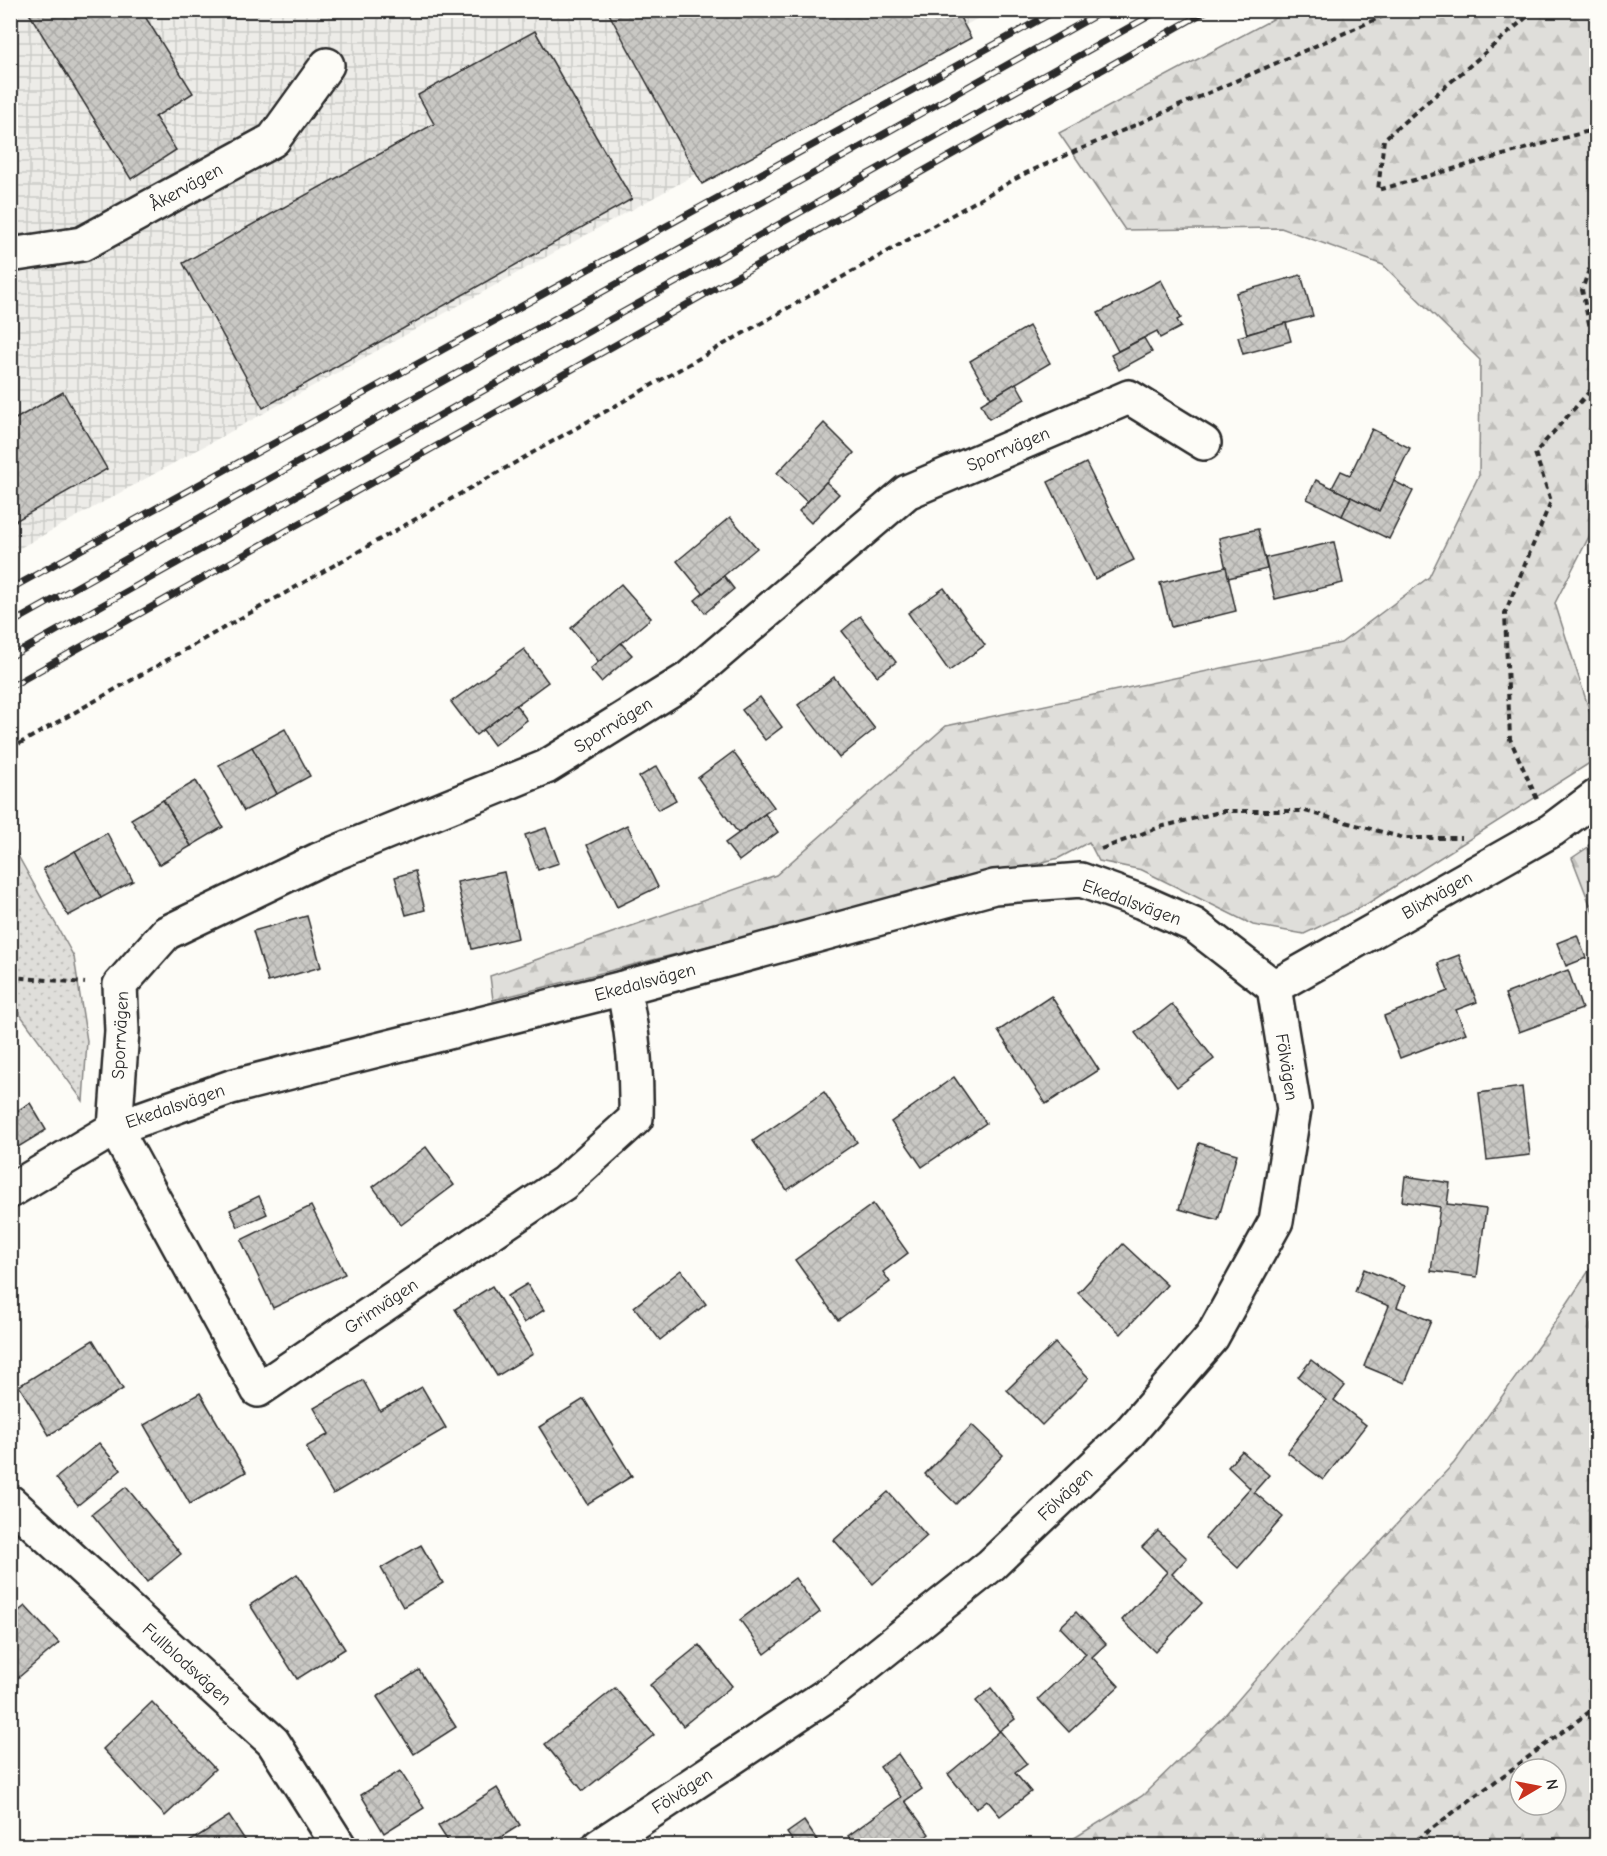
<svg xmlns="http://www.w3.org/2000/svg" width="1607" height="1856" font-family="'Comic Neue',sans-serif">
<defs>
<pattern id="industrial-grid" width="8" height="8" patternUnits="userSpaceOnUse" patternTransform="scale(1.5)"><rect width="8" height="8" fill="#edece8"/><path d="M0 4h8M4 0v8" fill="none" stroke="#cbcbc7"/></pattern>
<pattern id="green-dots" width="8" height="8" patternUnits="userSpaceOnUse" patternTransform="scale(1.5)"><rect width="8" height="8" fill="#dfdeda"/><path d="M2 2h.1M6 6h.1" fill="none" stroke="#c0bfbb" stroke-width="1.8" stroke-linecap="round"/></pattern>
<pattern id="forest-firs" width="22" height="20" patternUnits="userSpaceOnUse" patternTransform="scale(1.5)"><rect width="22" height="20" fill="#dfdeda"/><path d="M5 1l3.5 6h-7zM16 11l3.5 6h-7z" fill="#c0bfbb"/></pattern>
<pattern id="building-cross-hatch" width="8" height="8" patternUnits="userSpaceOnUse" patternTransform="scale(1.5)"><rect width="8" height="8" fill="#c9c8c4"/><path d="M0 0l8 8M0 8l8-8" fill="none" stroke="#adaca9"/></pattern>
</defs>
<rect width="100%" height="100%" fill="#fdfcf7"/>
<filter id="ink" filterUnits="userSpaceOnUse"><feTurbulence type="fractalNoise" baseFrequency=".0167" numOctaves="2"/><feDisplacementMap in="SourceGraphic" scale="12" xChannelSelector="R" yChannelSelector="G"/><feConvolveMatrix kernelMatrix="1 2 1 2 8 2 1 2 1" color-interpolation-filters="sRGB"/></filter>
<g filter="url(#ink)">
<path fill="url(#industrial-grid)" d="M11,11H991L11,553Z"/>
<path fill="url(#green-dots)" stroke="#858482" stroke-width="1.5" d="M11,843L74,957L87,1041L83,1101L11,1002Z"/>
<g fill="url(#forest-firs)" stroke="#858482" stroke-width="1.5" fill-rule="evenodd">
<path d="M1288,11H1596V523L1555,603L1596,731V759L1367,904L1304,934L1253,925L1142,870L1099,861L1089,842L1059,858L493,1000L490,976L776,875L946,726L1341,643L1429,577L1479,475L1480,360L1383,265L1281,228L1125,230L1059,133Z"/>
<path d="M1596,842V920L1572,858Z"/>
<path d="M1596,1260V1845H1063L1142,1796L1224,1716L1306,1621L1454,1463L1549,1331ZM1520,1769H1556V1805H1520Z"/>
</g>
<g fill="url(#building-cross-hatch)" stroke="#2b2b2b" stroke-width="1.5">
<path d="M27,10H141L193,93L155,117L176,150L131,179Z"/>
<path d="M607,10H956L971,38L702,184Z"/>
<path d="M535,31L632,199L263,408L183,263L434,124L418,95Z"/>
<path d="M1301,275L1313,316L1247,334L1236,293Z"/>
<path d="M1161,280L1181,318L1177,320L1181,327L1160,338L1157,331L1118,351L1098,313Z"/>
<path d="M1286,323L1291,341L1243,354L1238,337Z"/>
<path d="M1029,326L1050,363L991,398L970,361Z"/>
<path d="M1144,338L1152,352L1119,370L1111,355Z"/>
<path d="M1016,383L1025,399L989,419L981,404Z"/>
<path d="M63,392L107,469L10,524V422Z"/>
<path d="M824,423L854,453L807,502L777,473Z"/>
<path d="M1372,429L1410,448L1379,511L1332,488L1341,471L1350,475Z"/>
<path d="M1086,463L1134,560L1095,579L1048,482Z"/>
<path d="M1316,480L1351,497L1342,516L1307,499Z"/>
<path d="M1394,481L1413,491L1389,539L1342,516L1351,497L1379,511Z"/>
<path d="M826,482L839,494L811,523L799,511Z"/>
<path d="M730,517L757,548L703,593L677,561Z"/>
<path d="M1258,529L1267,569L1228,578L1219,538Z"/>
<path d="M1334,542L1343,583L1275,599L1265,558Z"/>
<path d="M1226,567L1236,611L1171,627L1160,583Z"/>
<path d="M724,576L734,589L705,613L695,600Z"/>
<path d="M621,584L651,618L599,662L571,628Z"/>
<path d="M944,588L985,645L949,671L908,613Z"/>
<path d="M860,616L896,662L877,676L842,631Z"/>
<path d="M621,643L632,655L601,682L590,669Z"/>
<path d="M524,649L548,682L476,735L451,702Z"/>
<path d="M834,677L875,729L839,758L798,705Z"/>
<path d="M760,697L782,727L765,740L742,710Z"/>
<path d="M516,705L527,720L494,745L483,730Z"/>
<path d="M285,729L310,776L277,794L252,747Z"/>
<path d="M252,747L277,794L244,811L219,765Z"/>
<path d="M733,752L774,807L738,833L698,778Z"/>
<path d="M657,766L676,800L658,810L639,777Z"/>
<path d="M196,781L223,827L191,846L163,800Z"/>
<path d="M163,800L191,846L159,865L131,819Z"/>
<path d="M765,814L778,832L739,861L725,843Z"/>
<path d="M627,825L658,887L617,907L587,845Z"/>
<path d="M546,828L559,863L538,870L525,835Z"/>
<path d="M107,833L133,881L101,898L75,851Z"/>
<path d="M75,851L101,898L68,916L43,869Z"/>
<path d="M415,871L425,910L406,915L395,877Z"/>
<path d="M504,872L518,938L472,949L457,882Z"/>
<path d="M307,916L321,967L268,982L253,931Z"/>
<path d="M1577,935L1586,958L1566,966L1557,943Z"/>
<path d="M1459,955L1477,1002L1456,1010L1466,1033L1400,1058L1384,1016L1448,991L1438,963Z"/>
<path d="M1568,970L1582,1009L1519,1032L1505,994Z"/>
<path d="M1051,996L1099,1070L1046,1104L998,1031Z"/>
<path d="M1172,1004L1214,1059L1177,1087L1135,1033Z"/>
<path d="M954,1077L986,1123L922,1167L891,1122Z"/>
<path d="M1522,1087L1530,1155L1487,1160L1479,1093Z"/>
<path d="M824,1092L857,1142L787,1190L753,1141Z"/>
<path d="M30,1103L46,1130L10,1152V1115Z"/>
<path d="M1199,1143L1237,1154L1218,1220L1179,1209Z"/>
<path d="M426,1147L454,1185L401,1225L373,1187Z"/>
<path d="M1405,1176L1450,1183L1447,1204L1486,1209L1477,1277L1431,1271L1440,1207L1402,1201Z"/>
<path d="M259,1196L267,1214L238,1227L230,1210Z"/>
<path d="M873,1204L908,1253L883,1272L890,1282L838,1320L795,1260Z"/>
<path d="M311,1206L345,1274L273,1308L241,1240Z"/>
<path d="M1123,1244L1167,1285L1121,1334L1078,1293Z"/>
<path d="M1364,1269L1405,1286L1397,1307L1431,1321L1405,1383L1364,1366L1389,1306L1355,1292Z"/>
<path d="M681,1270L706,1304L660,1340L634,1307Z"/>
<path d="M527,1284L544,1310L524,1323L507,1296Z"/>
<path d="M492,1286L533,1354L497,1376L455,1309Z"/>
<path d="M93,1340L123,1389L49,1435L19,1386Z"/>
<path d="M1055,1343L1089,1378L1042,1425L1007,1390Z"/>
<path d="M1311,1360L1345,1386L1334,1400L1366,1425L1323,1480L1287,1452L1326,1400L1298,1377Z"/>
<path d="M363,1380L380,1411L422,1387L446,1428L333,1494L306,1447L329,1434L314,1408Z"/>
<path d="M200,1393L246,1472L190,1504L144,1425Z"/>
<path d="M584,1399L632,1476L587,1504L539,1427Z"/>
<path d="M972,1425L1003,1455L956,1504L925,1474Z"/>
<path d="M99,1443L121,1470L78,1505L56,1478Z"/>
<path d="M1242,1451L1269,1475L1254,1492L1283,1517L1238,1568L1205,1538L1250,1488L1228,1467Z"/>
<path d="M126,1487L181,1554L147,1582L92,1514Z"/>
<path d="M888,1492L927,1536L873,1584L834,1540Z"/>
<path d="M1158,1531L1187,1558L1172,1574L1202,1603L1155,1652L1122,1620L1167,1572L1142,1547Z"/>
<path d="M421,1545L443,1583L403,1607L381,1568Z"/>
<path d="M297,1574L345,1649L297,1679L250,1605Z"/>
<path d="M795,1578L820,1612L765,1654L740,1620Z"/>
<path d="M25,1606L59,1643L12,1683L10,1681V1618Z"/>
<path d="M1076,1612L1106,1644L1092,1657L1119,1686L1069,1732L1038,1699L1086,1654L1060,1627Z"/>
<path d="M699,1645L732,1686L683,1726L650,1685Z"/>
<path d="M419,1670L456,1727L414,1754L377,1697Z"/>
<path d="M615,1688L654,1735L583,1791L545,1744Z"/>
<path d="M991,1688L1015,1719L999,1731L976,1701Z"/>
<path d="M152,1702L215,1769L165,1816L103,1749Z"/>
<path d="M1000,1731L1027,1764L1015,1773L1031,1792L1000,1816L987,1800L976,1809L948,1774Z"/>
<path d="M898,1754L922,1789L905,1801L929,1834L914,1846H855L848,1836L901,1797L880,1767Z"/>
<path d="M400,1771L424,1808L384,1833L361,1795Z"/>
<path d="M497,1788L520,1825L487,1846H451L438,1826Z"/>
<path d="M229,1816L249,1846H192L189,1842Z"/>
<path d="M804,1821L821,1846H796L787,1833Z"/>
</g>
<g fill="none" stroke-linecap="round" stroke-linejoin="round">
<g stroke="#2b2b2b" stroke-width="38">
<g id="minor">
<path d="M10,255L82,244L273,140L327,65"/>
<path d="M1274,987L1552,830L1596,797"/>
<path d="M623,988C633,1031 637,1075 636,1118L564,1183L258,1390L115,1128L122,1031L120,985L166,933L318,860L546,767L688,679L907,492L1129,397L1204,443"/>
<path d="M10,1191L115,1128L231,1087L623,988L994,887L1081,880L1142,902L1194,925L1274,987"/>
<path d="M10,1502L273,1742L339,1846"/>
<path d="M599,1846L836,1689L991,1565L1129,1433L1212,1337L1276,1221L1294,1109L1274,987"/>
</g>
</g>
<g stroke="#2b2b2b" stroke-width="4" stroke-dasharray="6 4.5" stroke-linecap="butt">
<path d="M1535,10L1384,139L1378,190L1596,129"/>
<path d="M1596,249L1582,290L1596,357"/>
<path d="M10,749L1026,173L1397,10"/>
<path d="M1537,799L1510,739L1505,613L1551,501L1535,453L1596,384"/>
<path d="M1589,844L1596,853"/>
<path d="M1101,849L1160,827L1224,811H1305L1404,838H1462"/>
<path d="M10,977L85,983"/>
<path d="M1408,1846L1596,1707"/>
</g>
<use href="#minor" stroke="#fdfcf7" stroke-width="33"/>
<g stroke="#2b2b2b" stroke-width="7">
<g id="rail">
<path d="M10,589L1057,10"/>
<path d="M10,624L1105,10"/>
<path d="M10,657L1160,10"/>
<path d="M10,687L1208,10"/>
</g>
</g>
<use href="#rail" stroke="#fdfcf7" stroke-width="4.5" stroke-dasharray="14" stroke-linecap="butt"/>
</g>
</g>
<g text-anchor="middle" stroke-width="4.5" stroke-linejoin="round" paint-order="stroke">
<g font-size="18" fill="#2b2b2b" stroke="#fdfcf7">
<text transform="translate(186 187) rotate(-29)" y="6">Åkervägen</text>
<text transform="translate(1008 449) rotate(-23)" y="6">Sporrvägen</text>
<text transform="translate(613 725) rotate(-32)" y="6">Sporrvägen</text>
<text transform="translate(1437 895) rotate(-30)" y="6">Blixtvägen</text>
<text transform="translate(1132 902) rotate(20)" y="6">Ekedalsvägen</text>
<text transform="translate(645 982) rotate(-15)" y="6">Ekedalsvägen</text>
<text transform="translate(120 1035) rotate(-87)" y="6">Sporrvägen</text>
<text transform="translate(1287 1067) rotate(81)" y="6">Fölvägen</text>
<text transform="translate(175 1106) rotate(-19)" y="6">Ekedalsvägen</text>
<text transform="translate(381 1306) rotate(-34)" y="6">Grimvägen</text>
<text transform="translate(1065 1494) rotate(-44)" y="6">Fölvägen</text>
<text transform="translate(187 1664) rotate(42)" y="6">Fullblodsvägen</text>
<text transform="translate(682 1791) rotate(-33)" y="6">Fölvägen</text>
</g>
</g>
<rect width="1607" height="1856" fill="none" stroke="#fdfcf7" stroke-width="36"/>
<rect x="18" y="18" width="1571" height="1820" fill="none" stroke="#2b2b2b" stroke-width="2" filter="url(#ink)"/>
<g transform="translate(1538 1787) rotate(80)"><circle r="28" fill="#fdfcf7" stroke="#a9a8a5" stroke-width="1.5"/>
<path d="M0-4.5L10 22L0 15L-10 22Z" fill="#c8321e"/>
<text y="-9" font-size="16" font-weight="bold" text-anchor="middle" fill="#2b2b2b">N</text>
</g>
</svg>
